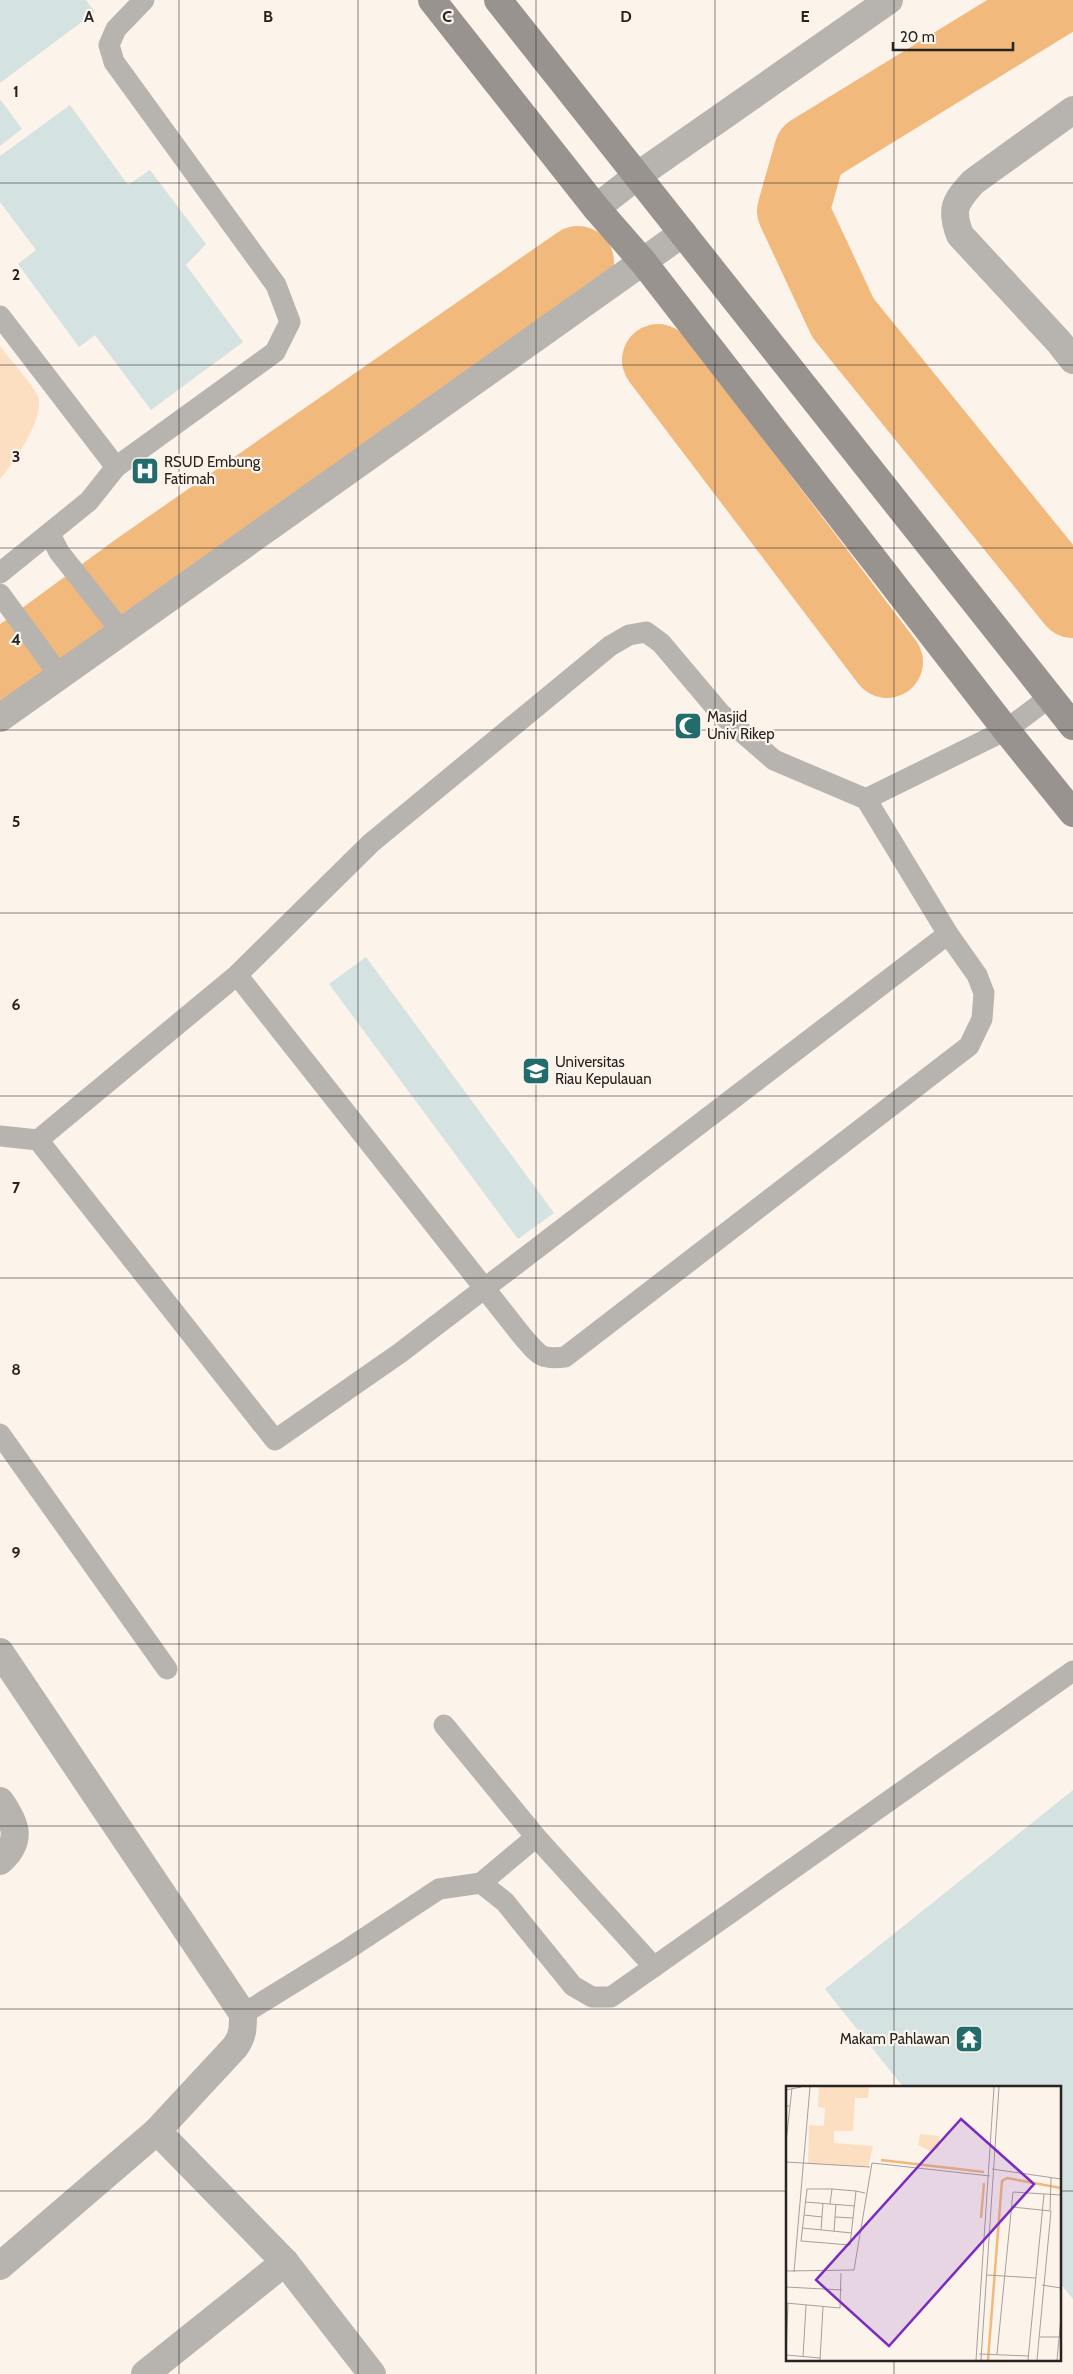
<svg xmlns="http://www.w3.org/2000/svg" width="1073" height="2374" font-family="Cabin,sans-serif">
<rect width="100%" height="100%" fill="#fcf3eb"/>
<path fill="#fcdfc0" d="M0,346C8,357 33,385 38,396C46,417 13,464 0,479Z"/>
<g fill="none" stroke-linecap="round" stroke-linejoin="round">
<g stroke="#f2b97d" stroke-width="72">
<path d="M1056,0L810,151L793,211L843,318L1073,602"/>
<path d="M658,360L887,662"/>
<path d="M0,669L139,567L578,262"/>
</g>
</g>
<g fill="#d4e2e1">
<path d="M0,0H86L95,12L0,83Z"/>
<path d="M0,99L22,129L0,146Z"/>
<path d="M70,105L128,185L150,170L206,244L186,265L243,342L151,410L95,335L79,347L18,264L36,250L0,202V156Z"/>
<path d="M366,957L554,1213L518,1239L329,984Z"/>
<path d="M1073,1790V2299L1059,2282V2088H904L825,1989Z"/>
</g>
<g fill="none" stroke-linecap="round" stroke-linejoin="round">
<g stroke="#b7b3af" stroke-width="21">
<path d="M0,316L116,467L89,501L0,573"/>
<path d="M116,467L275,352L290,322L276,285L114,62L109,45L116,29L144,0"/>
<path d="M50,534L59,552L122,632"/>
<path d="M0,594L60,676"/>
<path d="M866,799L1006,730L1050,697"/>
<path d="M0,1136L38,1140L275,1440L400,1353L948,934"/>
<path d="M38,1140L237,975L371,843L610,646L629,635L646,632L661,643L721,714L774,760L866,799L948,934L977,975L984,993L982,1019L969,1046L565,1357C540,1360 539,1355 523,1337L237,975"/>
<path d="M0,1434L167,1669"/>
<path d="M444,1725L536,1837"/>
<path d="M481,1883L536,1837L654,1967"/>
<path d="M243,2014L345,1951L439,1889L481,1883L505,1902L573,1986L592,1997H611L1073,1671"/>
</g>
<g stroke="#b7b3af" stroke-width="28">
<path d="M1073,110L973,182C955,202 950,209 960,235L1059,342L1073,360"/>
<path d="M0,718L683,233"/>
<path d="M0,1652L243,2014C243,2028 243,2036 235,2047L157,2131L0,2266"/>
<path d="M0,1801C16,1824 23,1840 0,1861"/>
<path d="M157,2131L285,2262L372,2374"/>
<path d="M145,2374L285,2262"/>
</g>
<path stroke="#b7b3af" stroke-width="28" d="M596,208L637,176L889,0"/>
<g stroke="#98938e" stroke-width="28">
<path d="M432,0L596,208L644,263L1006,730L1073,813"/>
<path d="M498,0L1073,726"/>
</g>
</g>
<path fill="none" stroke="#262320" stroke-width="1" stroke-opacity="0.55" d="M179,0V2374M358,0V2374M536,0V2374M715,0V2374M894,0V2088M0,183H1073M0,365H1073M0,548H1073M0,730H1073M0,913H1073M0,1096H1073M0,1278H1073M0,1461H1073M0,1644H1073M0,1826H1073M0,2009H1073M0,2191H787M1059,2191H1073M894,2360V2374"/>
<defs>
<g id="hospital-square" transform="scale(1.4375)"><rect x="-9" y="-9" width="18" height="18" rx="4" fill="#226d6b" stroke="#fcf3eb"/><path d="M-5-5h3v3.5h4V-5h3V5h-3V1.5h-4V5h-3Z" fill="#fff"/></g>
<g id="mosque-square" transform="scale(1.4375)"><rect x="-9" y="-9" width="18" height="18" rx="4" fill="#226d6b" stroke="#fcf3eb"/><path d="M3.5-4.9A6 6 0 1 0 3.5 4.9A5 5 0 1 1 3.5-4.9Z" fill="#fff"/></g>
<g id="university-square" transform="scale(1.4375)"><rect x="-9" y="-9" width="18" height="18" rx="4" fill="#226d6b" stroke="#fcf3eb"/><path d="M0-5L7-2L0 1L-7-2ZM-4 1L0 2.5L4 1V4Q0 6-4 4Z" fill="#fff"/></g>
<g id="temple-square" transform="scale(1.4375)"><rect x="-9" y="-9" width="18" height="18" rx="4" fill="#226d6b" stroke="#fcf3eb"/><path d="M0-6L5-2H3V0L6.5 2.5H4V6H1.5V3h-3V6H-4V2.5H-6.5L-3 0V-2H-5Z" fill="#fff"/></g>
</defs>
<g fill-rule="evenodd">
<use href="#hospital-square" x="145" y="471"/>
<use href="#mosque-square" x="688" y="726"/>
<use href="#university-square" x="536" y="1071"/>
<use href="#temple-square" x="969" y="2039"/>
</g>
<g text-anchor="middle" stroke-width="4.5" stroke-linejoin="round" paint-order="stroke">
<g font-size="15" fill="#262320" stroke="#fcf3eb" text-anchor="start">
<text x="164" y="467">RSUD Embung<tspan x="164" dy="17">Fatimah</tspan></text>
<text x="707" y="722">Masjid<tspan x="707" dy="17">Univ Rikep</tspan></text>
<text x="555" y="1067">Universitas<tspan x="555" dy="17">Riau Kepulauan</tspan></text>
<text x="950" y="2044" text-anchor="end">Makam Pahlawan</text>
</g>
</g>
<g transform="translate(786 2086)">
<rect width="275" height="275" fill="#fcf3eb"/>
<path d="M33,1H83L82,12H69L67,45H48V57L87,60L82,81L22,78L23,39L38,40L39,22L32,21ZM134,48L153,50V63L144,65L132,59Z" fill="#fcdfc0"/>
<path fill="none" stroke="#f2b97d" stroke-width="2.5" d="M95,74L198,86M195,132L198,97M202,274L216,95L221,92L275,102"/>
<path fill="none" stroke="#a6a09a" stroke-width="1" d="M0,4L15,1M0,20H4L0,56M4,20L6,2M0,76L84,81M206,83L275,93M70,105L64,159L15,155L21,103H46L70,105L79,107M19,116L69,120M44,118L46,103M226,121L265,125L251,274M264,124L265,92M18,129L36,131M49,131L67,132M16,142L66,147M35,144L37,117M48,145L50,118M0,185L68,184L86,77L204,90M8,186L24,1M201,189L250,192M256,199L275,202M0,201L56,204M0,217L54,222L55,187M2,217L0,269L34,272M254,251H274M193,268L243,270M211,268L227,106L275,109M17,271L20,219M34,274L37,221M190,274L208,1M195,274L213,1M242,274L258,108M271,274L275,231"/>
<path fill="#7b2cbf" fill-opacity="0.15" stroke="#7b2cbf" stroke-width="2.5" d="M175,33L248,98L103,260L30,194Z"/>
<rect width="275" height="275" fill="none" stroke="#262320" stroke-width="2.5"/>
</g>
<g font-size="16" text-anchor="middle" font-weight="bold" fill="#262320" stroke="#fcf3eb" stroke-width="4.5" stroke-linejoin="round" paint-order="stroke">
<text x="89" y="22">A</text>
<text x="268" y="22">B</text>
<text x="447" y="22">C</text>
<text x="626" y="22">D</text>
<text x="805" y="22">E</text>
<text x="16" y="97">1</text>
<text x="16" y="280">2</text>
<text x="16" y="462">3</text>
<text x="16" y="645">4</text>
<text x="16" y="827">5</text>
<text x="16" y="1010">6</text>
<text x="16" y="1193">7</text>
<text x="16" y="1375">8</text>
<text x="16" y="1558">9</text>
</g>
<path d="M893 42v8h120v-8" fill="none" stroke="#262320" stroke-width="2.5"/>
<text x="900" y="42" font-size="15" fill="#262320" stroke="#fcf3eb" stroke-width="4" paint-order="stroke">20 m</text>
</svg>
